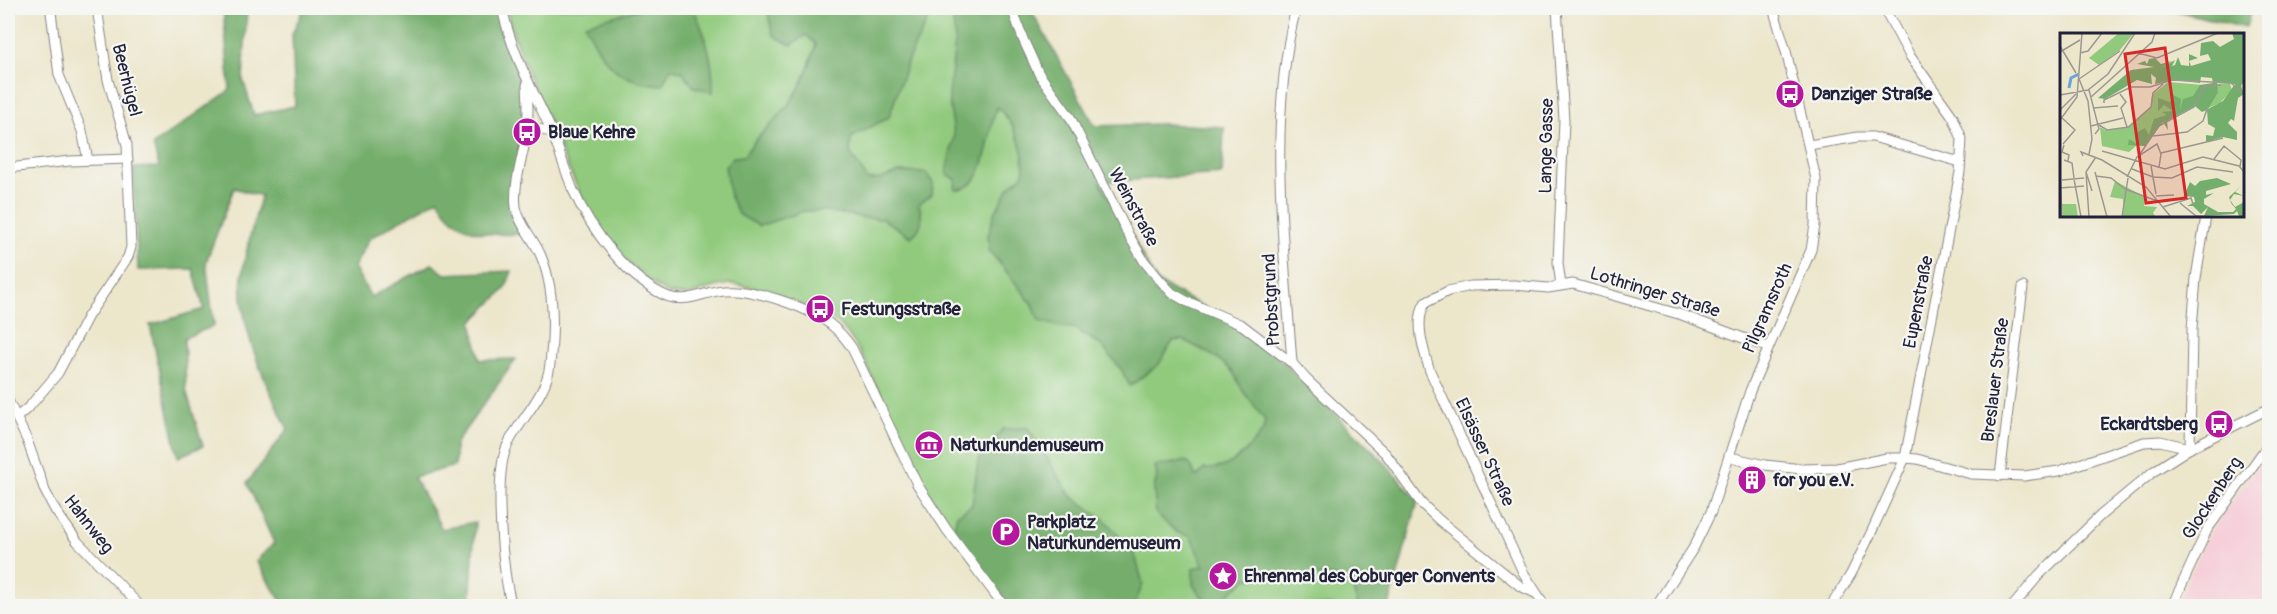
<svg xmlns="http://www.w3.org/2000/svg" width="2277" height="614" font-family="Pangolin,sans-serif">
<rect width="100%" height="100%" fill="#f6f6f2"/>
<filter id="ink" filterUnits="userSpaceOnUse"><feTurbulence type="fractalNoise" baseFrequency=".0167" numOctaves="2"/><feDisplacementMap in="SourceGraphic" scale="12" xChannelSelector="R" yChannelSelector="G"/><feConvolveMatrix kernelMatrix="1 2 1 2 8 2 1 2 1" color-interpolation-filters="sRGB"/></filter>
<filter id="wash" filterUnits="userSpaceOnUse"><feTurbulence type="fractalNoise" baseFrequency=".008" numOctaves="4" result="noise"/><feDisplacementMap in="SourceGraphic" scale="24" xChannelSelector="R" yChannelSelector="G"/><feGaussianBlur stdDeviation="1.35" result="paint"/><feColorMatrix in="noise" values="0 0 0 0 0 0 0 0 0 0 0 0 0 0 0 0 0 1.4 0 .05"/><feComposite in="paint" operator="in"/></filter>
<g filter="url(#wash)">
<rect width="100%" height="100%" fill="#ece6cb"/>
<path fill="#f6cfd9" d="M2269,450V606H2176L2206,538Z"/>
<path fill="#91ca7d" stroke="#5a765c" stroke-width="1.5" d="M506,8H1009L1157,282L1360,438L1386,464L1389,606H1010C970,557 934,506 904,449C886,414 868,356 843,328C830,313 750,284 730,284C710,285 693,299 672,294C663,293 656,286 649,281C595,241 572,177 547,118C532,82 515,46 506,8Z"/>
<g fill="#74ae6c" stroke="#4b6854" stroke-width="1.5">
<path d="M223,8H247L243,80L254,115L295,106L292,34L304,8H497C505,40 525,76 528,108L511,204L514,218L522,234C486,236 457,235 438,199L370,238L354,267L371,297L432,264L445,274L512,271L505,289L472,322L480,360L516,359L455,444V466L414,477L442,529L475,522L470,606H284L256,561L274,543L247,483L288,429C266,385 238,327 242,277C244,254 255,220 261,196L234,188L206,262L214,326L184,338L186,390L203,446L178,457L150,325L204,309L193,269L138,270L133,168L159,167L153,145L230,90Z"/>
<path d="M643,8H693C706,34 714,62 713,92L694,87L683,72L671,68L662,85C616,82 604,63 585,24Z"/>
<path d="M767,8H1030L1095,126L1163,124L1224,127L1222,174L1100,182L1157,282L1240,327L1274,353L1386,464L1418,501L1389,606H1358L1352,586L1343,579L1329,576L1248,578L1216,604L1207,603L1193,585V568L1204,566L1190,536L1178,533L1156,514L1154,489L1157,476L1155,466L1186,461L1192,467L1195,476L1199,475L1204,469C1230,471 1244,453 1260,435L1263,431L1265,420L1243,391L1233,372L1217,358L1199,348L1183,340L1173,341L1159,364L1130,386L1121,369L1101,345L1074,328L1061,327L1039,321L1033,305L989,250L988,236L994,215L1009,187L1023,175C1027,152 1014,122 997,107C987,128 989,192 955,189L956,179L947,175C946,159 954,148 954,134C953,121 949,109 949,97C950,70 959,43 952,18L930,15L908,60L889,117L851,138L850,153L868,180L881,179L899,172L926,173L933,183L932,194L919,204C923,218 923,228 911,237L883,219L865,218L827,211H804L759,226L738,214L730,197L725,166L733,157L744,156C755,137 772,125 785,109C801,90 809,68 816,44L806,35L791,45L773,35Z"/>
<path d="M2165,8H2251L2246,28Z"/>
<path d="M1028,428L1070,495L1106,521L1135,555L1143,584L1134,606H1010L973,561L953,531L957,515L972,505L978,461L1003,429Z"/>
</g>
</g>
<g filter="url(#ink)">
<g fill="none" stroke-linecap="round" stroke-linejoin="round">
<g stroke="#878483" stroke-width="11">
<g id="minor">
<path d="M502,8C512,54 532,88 551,130C559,150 565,170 573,190C590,228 629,282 669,297C688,303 704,292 723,290C750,287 808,307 830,324C839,331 846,339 852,348L917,484L947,530L1004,606"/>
<path d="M1012,8L1023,39L1039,74L1070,117L1128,234L1144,261L1159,279L1172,293L1186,301L1242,325L1292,363L1306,379L1386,454L1421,503L1439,520L1520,586L1535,593"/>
<path d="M1557,8L1564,120L1558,263L1561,285"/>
<path d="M51,12L59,75L82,131L88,160"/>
<path d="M526,135L538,129L551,132"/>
<path d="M1809,145L1858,137H1873L1960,162"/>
<path d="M8,168L70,161L128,159"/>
<path d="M1292,363C1284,246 1267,122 1296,8"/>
<path d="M8,400L27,440L45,491L55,510L77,541L140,606"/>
<path d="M17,417L29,407L58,373L88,316L128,257L131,247L127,145L108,80L97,8"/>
<path d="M2190,448L2192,329L2196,278L2206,216"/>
<path d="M1730,457L1765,465L1802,469L1837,468L1887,458H1905L1917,459L1971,474L2024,476L2059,471L2144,442L2160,441L2190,448"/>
<path d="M2000,476L2023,287"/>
<path d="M512,606C502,575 493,472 508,444C521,418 547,395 550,364C554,329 555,289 541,256C535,240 519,225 516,207C513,184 523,158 526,135C529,118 528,103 527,85"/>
<path d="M1545,606L1523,572L1430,371C1424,352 1414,322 1425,303L1448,291L1471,286L1514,285L1548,288L1573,284L1682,315L1767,347"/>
<path d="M1656,606L1694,547L1711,512L1750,391L1811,250L1815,225L1816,179L1786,51L1773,8"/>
<path d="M1831,606L1851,574L1871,533L1905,458L1960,172L1962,139L1953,117L1910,56L1884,8"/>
<path d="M2013,606L2039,575L2101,515L2154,471L2190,448L2270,408"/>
<path d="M2172,606L2207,530L2270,442"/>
</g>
</g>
<use href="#minor" stroke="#fff" stroke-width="9"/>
</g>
</g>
<defs>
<g id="bus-disc" transform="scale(1.5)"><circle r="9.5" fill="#b5179e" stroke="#f6f6f2"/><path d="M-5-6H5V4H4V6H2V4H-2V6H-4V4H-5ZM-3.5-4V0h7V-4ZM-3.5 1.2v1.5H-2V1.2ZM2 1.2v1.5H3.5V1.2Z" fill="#fff"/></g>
<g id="museum-disc" transform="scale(1.5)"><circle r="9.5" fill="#b5179e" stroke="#f6f6f2"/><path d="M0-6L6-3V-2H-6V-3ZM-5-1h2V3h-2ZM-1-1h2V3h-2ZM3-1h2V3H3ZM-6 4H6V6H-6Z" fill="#fff"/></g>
<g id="building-disc" transform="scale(1.5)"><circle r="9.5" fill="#b5179e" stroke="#f6f6f2"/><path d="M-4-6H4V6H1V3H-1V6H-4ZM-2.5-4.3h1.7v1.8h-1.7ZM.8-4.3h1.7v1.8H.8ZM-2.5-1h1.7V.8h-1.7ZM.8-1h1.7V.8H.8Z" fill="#fff"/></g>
<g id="parking-disc" transform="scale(1.5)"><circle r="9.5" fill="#b5179e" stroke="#f6f6f2"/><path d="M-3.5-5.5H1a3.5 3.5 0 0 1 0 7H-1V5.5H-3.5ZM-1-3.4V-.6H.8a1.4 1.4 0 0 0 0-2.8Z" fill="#fff"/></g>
<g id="sight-disc" transform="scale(1.5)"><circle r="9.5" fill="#b5179e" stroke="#f6f6f2"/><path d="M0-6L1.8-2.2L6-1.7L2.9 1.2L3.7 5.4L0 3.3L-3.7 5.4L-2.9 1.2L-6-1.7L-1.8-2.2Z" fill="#fff"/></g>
</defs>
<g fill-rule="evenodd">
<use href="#bus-disc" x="1790" y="94"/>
<use href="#bus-disc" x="527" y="132"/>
<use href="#bus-disc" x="820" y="309"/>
<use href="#bus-disc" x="2219" y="424"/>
<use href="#museum-disc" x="929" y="445"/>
<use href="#building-disc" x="1752" y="480"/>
<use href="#parking-disc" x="1006" y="532"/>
<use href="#sight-disc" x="1223" y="576"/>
</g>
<g text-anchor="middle" stroke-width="4.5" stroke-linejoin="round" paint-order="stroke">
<g font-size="18" fill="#22223b" stroke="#f6f6f2">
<text transform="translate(127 80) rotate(76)" y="6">Beerhügel</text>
<text transform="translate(1546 146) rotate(-89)" y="6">Lange Gasse</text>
<text transform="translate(1134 207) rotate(62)" y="6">Weinstraße</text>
<text transform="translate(1655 292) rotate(17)" y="6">Lothringer Straße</text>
<text transform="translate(1271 300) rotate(-93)" y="6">Probstgrund</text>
<text transform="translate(1918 302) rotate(-79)" y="6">Eupenstraße</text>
<text transform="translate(1767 308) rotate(-66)" y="6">Pilgramsroth</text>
<text transform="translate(1995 380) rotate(-83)" y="6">Breslauer Straße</text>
<text transform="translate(1485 452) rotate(65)" y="6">Elsässer Straße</text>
<text transform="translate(2212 498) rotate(-57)" y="6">Glockenberg</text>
<text transform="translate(89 524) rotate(52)" y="6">Hahnweg</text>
</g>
<g font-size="18" font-weight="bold" fill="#22223b" stroke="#f6f6f2" text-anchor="start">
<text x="1811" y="100">Danziger Straße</text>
<text x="548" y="138">Blaue Kehre</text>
<text x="841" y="315">Festungsstraße</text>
<text x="2198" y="430" text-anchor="end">Eckardtsberg</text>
<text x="950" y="451">Naturkundemuseum</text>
<text x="1773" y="486">for you e.V.</text>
<text x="1027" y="528">Parkplatz<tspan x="1027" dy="21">Naturkundemuseum</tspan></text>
<text x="1244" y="582">Ehrenmal des Coburger Convents</text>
</g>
</g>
<g transform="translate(2060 33)">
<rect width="184" height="184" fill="#ece6cb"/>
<path d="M59,0L73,1L60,17L39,32L29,25ZM108,49L143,52L120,79L99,92L85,113L77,112L69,119L42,113L40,94L45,97L67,94L91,73L92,62ZM156,51H170L172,57L160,70L148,75L158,60ZM55,148L85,164L84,173L97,174L93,180L96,184L63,183V166L50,164ZM2,171H16L18,184H3Z" fill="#91ca7d"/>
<path d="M172,0H184V48L181,53L184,61L178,65L174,88L171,86L168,90L177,99V107L163,104L146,109V102L153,103L155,95L148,91L147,77L142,79L135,73L107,88L108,97L103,89L85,113L68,112L69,106L77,111L78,99L85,95L89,102L94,86L107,82L102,79L113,78L104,72L98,78V65L110,69L113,62L121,66L120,77L123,66L133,63L140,52L153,50L152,45L141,44L140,50L113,47L95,51L96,45L91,41L92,51L77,47L45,66L38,65L71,37L94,34L77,31L85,28L87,31L89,26L95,25L101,31L112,28L101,35L115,27L112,33L115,32L118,24L121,32L129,33V21L138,25L129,28L131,33L151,27L148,21L140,23L141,10L153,8L160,14L174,6ZM157,50L175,51L163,68L148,76L158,60ZM157,145L171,151L146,158V162L154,160L144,166V171L158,179H173L176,176L171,170L169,164L181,153L175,159L184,163L174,161L170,167L175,174L184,169L183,183L175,184L179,183L177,178L174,181L144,183L148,174L141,181L133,173H127L135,169L134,164L124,163L130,149L135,153L140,148Z" fill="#74ae6c" fill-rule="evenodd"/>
<path fill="none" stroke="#69a3d9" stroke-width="3" d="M9,55L11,45L19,41"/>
<path fill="none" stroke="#9b9891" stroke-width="1.5" d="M0,13L16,40M0,19L20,7M20,20L28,18L42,0M78,20L97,25L158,0M19,46L28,68L32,106L29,121M19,46L60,18M29,57L39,96L35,101M60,61L66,69L61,75L67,94M0,62L28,57L48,41L75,0M31,64L92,9L95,0M44,70V67L71,54H90L112,47L171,50L185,62M33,75L58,73M0,77L16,61M0,83L15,97L3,111M0,87L17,64L22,0M39,92L47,97L69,94L91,74L93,60L103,51M31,93L63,85M93,103L127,99L143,88L148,73M4,112L2,119L9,122L8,128M42,118L105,136L143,124L179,133L185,140M101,120L163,105M80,121L99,93L134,74L143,54L161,52M23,123L21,119L42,127L86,154L111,184M154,126L164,113L181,127L180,134M4,127L12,130L14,145M91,133L96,161M72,136L93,144L112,145L137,134L173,139M0,139L2,184M26,139L29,184M26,139L32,158M26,139L36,124M35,139L47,184M36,143L51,145L65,156L100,169M67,144L77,124L97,111L101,121L99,134M14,146L21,184M2,147L24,145M0,155L24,153M96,163L114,162M120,170L136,183L153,184M103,174L131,165L133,171M62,184L68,145"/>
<path fill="#d62828" fill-opacity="0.15" stroke="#d62828" stroke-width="3" d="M105,15L126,165L86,170L65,21Z"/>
<rect width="184" height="184" fill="none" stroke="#22223b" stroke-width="3"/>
</g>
<rect width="2277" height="614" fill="none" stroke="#f6f6f2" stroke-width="30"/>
</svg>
